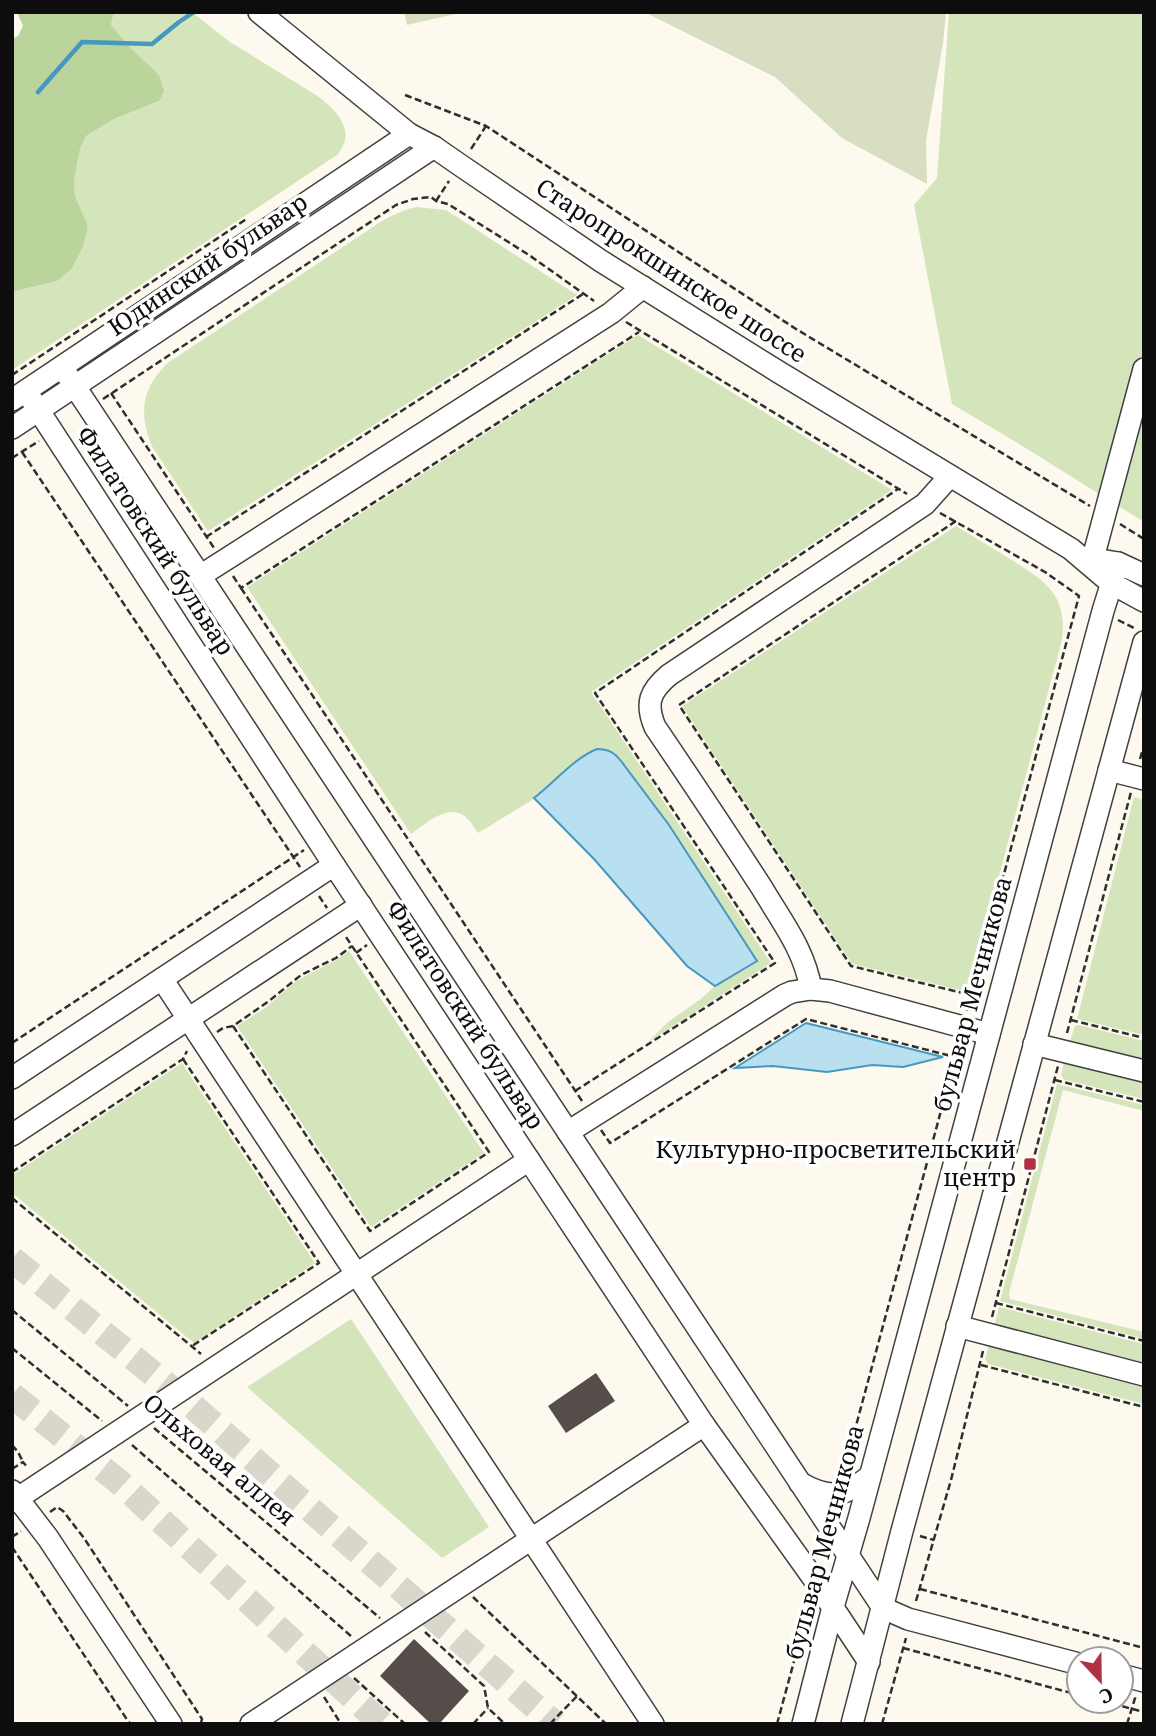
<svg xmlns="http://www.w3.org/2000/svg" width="1156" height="1736" font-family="'Noto Serif',serif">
<rect width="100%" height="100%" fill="#fdf9ee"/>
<g fill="#d4e5bb">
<path d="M114,12H192L230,42L319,97C338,112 357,132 337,155L12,370V292L57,281L88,226L75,196L74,181L80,149L86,136L114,119L159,101V75L130,47L111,25Z"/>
<path d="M949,12H1144V522L1011,439L952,404L914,205L937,178Z"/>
<path d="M416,207L446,210L577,295L208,531L153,448C138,415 141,387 169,362L385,219L405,210Z"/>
<path d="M638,335L892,490L591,692L771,963L647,1043L668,1022L702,998L715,986L757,961L669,825L621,761L586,753L552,785L532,800L478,833C474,827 469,819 463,815C446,804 424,825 411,834L247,587Z"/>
<path d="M956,526C973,536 990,547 1007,557C1043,580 1068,592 1062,640L968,992L852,964L682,706Z"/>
<path d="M1134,797L1144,800V1035L1077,1019Z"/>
<path d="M349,951L484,1153L371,1227L237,1026L265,1008L296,981L336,960Z"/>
<path d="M1079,1025L1144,1041V1062L1069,1044L1075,1026Z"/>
<path d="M1065,1059L1144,1078V1099L1065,1080L1061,1076Z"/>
<path d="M182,1063L315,1263L194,1343L12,1193V1175Z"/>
<path d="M1057,1084L1144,1105V1111L1063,1090L1009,1293L1010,1299L1144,1332V1339L1000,1301Z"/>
<path d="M999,1307L1144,1344V1367L994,1328Z"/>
<path d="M351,1319L489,1527L442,1558L247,1387Z"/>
<path d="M990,1341L1144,1381V1404L988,1364L985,1359Z"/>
</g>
<path fill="#bad49c" d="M17,12H114L111,25L130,47L159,75L164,91L159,101L114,119L86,136L80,149L74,181L75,196L88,226L83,246L72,268L57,281L12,292V39L18,36L23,26Z"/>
<g fill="#d7dec1">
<path d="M404,12H464L407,25Z"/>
<path d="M644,12H946L943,43L926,141L927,184L842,138L775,77Z"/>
</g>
<g fill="#b8e0f0" stroke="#4599c1" stroke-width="2">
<path d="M597,749C608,749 614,752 621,761L669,825L757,961L715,986L687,966L594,859L534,798C554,783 574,758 597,749Z"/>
<path d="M806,1023L943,1057L903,1067L872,1065L827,1072L773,1066L735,1068Z"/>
</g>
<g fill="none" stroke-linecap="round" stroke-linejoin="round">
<path stroke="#4599c1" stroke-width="4.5" d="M38,92L82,42L152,44L179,22L194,12"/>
</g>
<g fill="#554d4a">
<path d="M596,1373L615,1401L566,1433L548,1406Z"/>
<path d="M414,1639L469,1691L439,1724H431L380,1676Z"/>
</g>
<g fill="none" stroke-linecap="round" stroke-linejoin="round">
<g stroke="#d9d6cc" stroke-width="26" stroke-dasharray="26 13" stroke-linecap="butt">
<path d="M12,1259L189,1403L555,1724"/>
<path d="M12,1395L119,1482L382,1724"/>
</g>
<g stroke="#404040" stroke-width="24">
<g id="minor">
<path d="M259,12L409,134L434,147L460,165L601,261L777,371L1071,549L1111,583L1144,601"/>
<path d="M62,367L883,1608"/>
<path d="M26,391L334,865L704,1425L816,1582L869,1662"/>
<path d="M12,400L409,134"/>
<path d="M12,428L434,147"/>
<path d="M1093,558L1144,369"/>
<path d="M1106,561L1118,563L1144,575"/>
<path d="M200,576L611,313L643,287"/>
<path d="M1109,770L1144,779"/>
<path d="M162,979L653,1724"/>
<path d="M811,989C804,949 782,922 762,888C727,834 691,780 655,727C645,703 650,691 669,675L925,504L950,476"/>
<path d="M1034,1044L1144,1071"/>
<path d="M12,1078L334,865"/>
<path d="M568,1132L785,995L792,992L811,989L830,991L989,1034"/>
<path d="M12,1135L361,905"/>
<path d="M957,1326L1144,1375"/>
<path d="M800,1483C830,1500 844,1497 870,1476"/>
<path d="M12,1491L48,1538L171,1724"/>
<path d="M12,1502L529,1160"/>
<path d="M883,1608L908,1619L1079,1664"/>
<path d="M1121,1675L1144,1681"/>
<path d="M251,1724L704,1425"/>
<path d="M803,1724L833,1607L859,1518L1103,611L1118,563"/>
<path d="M852,1724L902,1531L1144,642"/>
</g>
</g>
<g stroke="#2f2f2f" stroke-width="2.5" stroke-dasharray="7 3.5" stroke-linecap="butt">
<path d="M405,95L486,126L796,329L1090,506"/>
<path d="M471,149L486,126"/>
<path d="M436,201L449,181"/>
<path d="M626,322L907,494"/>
<path d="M12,375L248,218"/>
<path d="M111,393L214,548"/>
<path d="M103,399L396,205L413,199L431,197L436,201L448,204L529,255L594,301"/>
<path d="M22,452L300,867"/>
<path d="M12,458L39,441"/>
<path d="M940,513L1045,572L1079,596L967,1011"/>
<path d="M956,521L679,705L851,966L971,995"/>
<path d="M1120,524L1144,539"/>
<path d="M206,537L583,294"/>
<path d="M233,576L241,588L639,332"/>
<path d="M241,588L582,1101"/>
<path d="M1118,620L1134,628"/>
<path d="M1140,759L1144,745"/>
<path d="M319,896L327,908"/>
<path d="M356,953L367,945"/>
<path d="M1071,1020L1144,1038"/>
<path d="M233,1026L370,1231L489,1152L346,937"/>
<path d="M217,1032L223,1028L233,1026L269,1001L301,975L336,958L352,946"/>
<path d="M1067,1033L1131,792"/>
<path d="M12,1043L304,850"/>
<path d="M183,1059L319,1263L192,1346"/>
<path d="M1055,1080L1144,1102"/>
<path d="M575,1091L775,963L595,693L898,489"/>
<path d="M601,1130L610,1143L806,1019L955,1057"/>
<path d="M12,1172L183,1059L187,1051"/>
<path d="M12,1198L201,1354"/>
<path d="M996,1303L1144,1341"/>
<path d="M12,1310L128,1406"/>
<path d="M992,1317L1058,1066"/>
<path d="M12,1348L102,1421"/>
<path d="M981,1365L1144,1407"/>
<path d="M154,1428L380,1618"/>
<path d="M12,1445L18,1452L23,1462"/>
<path d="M132,1445L351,1636"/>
<path d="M12,1469L23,1462L28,1468"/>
<path d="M843,1474L959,1044"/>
<path d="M50,1512L57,1507L63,1511L84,1538L202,1719L201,1723"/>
<path d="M920,1536L934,1540"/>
<path d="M12,1537L21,1531"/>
<path d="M12,1547L130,1724"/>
<path d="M920,1589L1144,1648"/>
<path d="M473,1597L606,1724"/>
<path d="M916,1601L951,1480L983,1351"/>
<path d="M425,1632L484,1686L488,1708L505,1724"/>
<path d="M903,1648L1079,1695"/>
<path d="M354,1678L405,1724"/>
<path d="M324,1697L341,1724"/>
<path d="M1102,1701L1144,1712"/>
<path d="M473,1724L488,1708"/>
<path d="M550,1724L578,1695"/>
<path d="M777,1724L809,1606"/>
<path d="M882,1724L906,1638"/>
<path d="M1127,1724L1136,1695"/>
</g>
<use href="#minor" stroke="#fff" stroke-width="21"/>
</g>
<rect fill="#b03242" stroke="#fff" stroke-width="2.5" x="1023" y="1157" width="14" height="14" rx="3.5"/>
<g text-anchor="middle" stroke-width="7" stroke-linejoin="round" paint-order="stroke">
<g font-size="24" fill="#0d0d0d" stroke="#fff">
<text transform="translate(208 265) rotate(-34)" y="8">Юдинский бульвар</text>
<text transform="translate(671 271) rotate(33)" y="8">Старопрокшинское шоссе</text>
<text transform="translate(155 541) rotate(57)" y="8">Филатовский бульвар</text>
<text transform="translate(973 994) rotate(-75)" y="8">бульвар Мечникова</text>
<text transform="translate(465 1015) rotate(57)" y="8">Филатовский бульвар</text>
<text transform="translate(219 1460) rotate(40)" y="8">Ольховая аллея</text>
<text transform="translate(825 1542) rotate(-75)" y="8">бульвар Мечникова</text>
</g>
<g font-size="24" fill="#0d0d0d" stroke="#fff" text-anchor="end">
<text x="1016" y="1158">Культурно-просветительский<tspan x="1016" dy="28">центр</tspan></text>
</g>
</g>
<rect width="1156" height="1736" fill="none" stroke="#0d0d0d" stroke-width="28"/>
<g transform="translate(1100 1680) rotate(158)"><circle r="33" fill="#ffffff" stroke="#9e9e9e" stroke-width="2"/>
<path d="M0-5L12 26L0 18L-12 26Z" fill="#b03242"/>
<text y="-10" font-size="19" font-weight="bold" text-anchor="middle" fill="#0d0d0d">С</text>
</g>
</svg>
